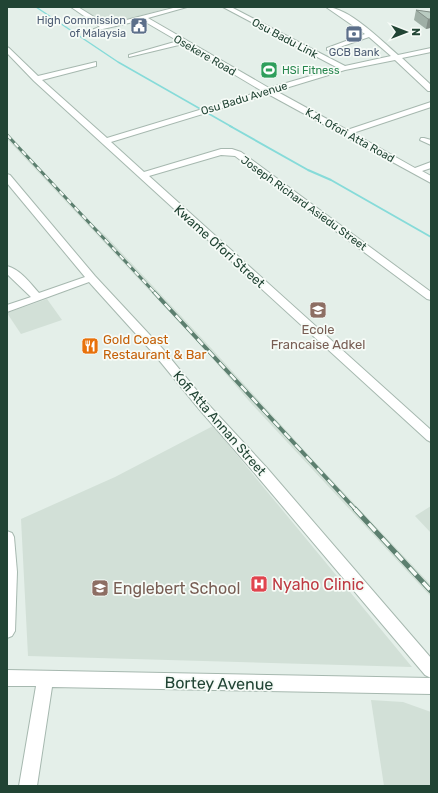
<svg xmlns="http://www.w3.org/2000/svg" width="438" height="793" font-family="Rubik,sans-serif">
<rect width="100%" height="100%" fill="#e4efe9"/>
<g fill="#d2e0d7">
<path d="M76,7H172L106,25Z"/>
<path d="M7,132L86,218L106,236L213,350L315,462L431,585V597L249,401L207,352L7,139Z"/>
<path d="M47,299L62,320L21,334L7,313Z"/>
<path d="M213,426L251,472L412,667L28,656L21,519L115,477Z"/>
<path d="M431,506V533L415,516Z"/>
<path d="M371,700L403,702L431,712V786H384Z"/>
</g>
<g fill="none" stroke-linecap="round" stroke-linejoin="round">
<path stroke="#86dbd9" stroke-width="1.5" d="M36,7L118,62L232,127"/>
<path stroke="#86dbd9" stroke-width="2" d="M230,126L308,170L331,180L431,237"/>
<g stroke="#a6b8af" stroke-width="2">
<g id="minor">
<path d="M71,7H78L107,25L177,7H187L148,18L269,88L338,68L223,7H231L345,66L391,56L369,37L331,50H327V48L365,34L326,7C348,7 381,40 398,55L431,48V52L402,58L431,85V91H428L395,60L345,70L276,91L347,130L431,102V107L353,133L415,168L431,162V168L422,171L431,176V183L268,94L111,142L144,172L221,149H232L241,152L431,292V300L427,299L235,156L221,155L149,176L431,430V442L427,440L34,81L7,53V47L9,48L38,76L96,62V66L42,80L107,138L262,91L183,44L129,57V55L178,41L142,20L94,31V29L100,27Z"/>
<path d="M421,138H424L431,140V145L420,140Z"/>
<path d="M7,174L10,175L95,276L162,348L207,403L267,468L431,658V678L425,675L257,476L199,409L154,354L89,282L7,312V305L31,297L7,274V266C20,269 31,284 39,293L85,277L7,183Z"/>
<path d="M7,531L12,533L14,537L17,572L15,631L12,636L7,638Z"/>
<path d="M7,670L431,678V694L52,687L37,786H19L36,686H7Z"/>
</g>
</g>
<use href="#minor" fill="#fff" fill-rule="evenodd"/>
<g stroke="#5c7f6f" stroke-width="3">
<path id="rail-far2" d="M7,135L155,293"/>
</g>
<g stroke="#5c7f6f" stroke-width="4">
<path id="rail-far1" d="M154,292L356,510"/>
</g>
<g stroke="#5c7f6f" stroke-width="5">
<path id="rail" d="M355,509L431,591"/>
</g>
<use href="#rail-far2" stroke="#f6fbf7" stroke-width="2" stroke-dasharray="5.5" stroke-linecap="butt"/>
<use href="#rail-far1" stroke="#f6fbf7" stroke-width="2.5" stroke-dasharray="8" stroke-linecap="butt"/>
<use href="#rail" stroke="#f6fbf7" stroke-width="3.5" stroke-dasharray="10" stroke-linecap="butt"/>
</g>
<path fill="#9fafa6" d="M416,10L431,12V24L430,28L426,29L414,20Z"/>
<path fill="#828e87" d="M428,19H431V24L430,28L426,29Z"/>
<path fill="#b9cbc1" stroke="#828e87" d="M416,10L430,12H431V19H428Z"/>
<defs>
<g id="civic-square" transform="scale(0.9)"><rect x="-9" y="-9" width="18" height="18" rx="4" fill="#5c6f8a" stroke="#f6fbf7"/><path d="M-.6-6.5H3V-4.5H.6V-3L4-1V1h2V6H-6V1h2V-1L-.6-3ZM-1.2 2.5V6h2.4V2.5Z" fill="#fff"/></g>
<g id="bank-square" transform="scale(0.9)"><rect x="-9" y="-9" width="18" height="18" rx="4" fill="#5c6f8a" stroke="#f6fbf7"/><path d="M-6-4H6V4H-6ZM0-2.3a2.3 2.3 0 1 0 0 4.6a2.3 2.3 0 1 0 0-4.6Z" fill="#fff"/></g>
<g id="stadium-square" transform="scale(0.9)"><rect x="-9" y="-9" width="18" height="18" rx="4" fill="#2e9e5b" stroke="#f6fbf7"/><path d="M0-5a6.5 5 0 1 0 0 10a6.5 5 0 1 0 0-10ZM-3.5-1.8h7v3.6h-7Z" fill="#fff"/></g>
<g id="school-square" transform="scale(0.9)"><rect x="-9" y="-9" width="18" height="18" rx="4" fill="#8d6e63" stroke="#f6fbf7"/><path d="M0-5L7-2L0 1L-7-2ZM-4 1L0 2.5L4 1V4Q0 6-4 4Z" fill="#fff"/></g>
<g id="restaurant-square" transform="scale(0.9)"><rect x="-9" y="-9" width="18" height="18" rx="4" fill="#e8710a" stroke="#f6fbf7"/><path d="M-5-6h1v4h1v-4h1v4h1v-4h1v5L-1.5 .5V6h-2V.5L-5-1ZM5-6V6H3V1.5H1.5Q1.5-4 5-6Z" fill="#fff"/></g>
<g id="hospital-square" transform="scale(0.9)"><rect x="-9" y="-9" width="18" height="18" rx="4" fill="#e0444e" stroke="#f6fbf7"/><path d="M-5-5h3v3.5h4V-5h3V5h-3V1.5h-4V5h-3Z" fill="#fff"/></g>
</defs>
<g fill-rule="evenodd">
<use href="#civic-square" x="139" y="26"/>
<use href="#bank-square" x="354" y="34"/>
<use href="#stadium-square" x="269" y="70"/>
<use href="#school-square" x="318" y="310"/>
<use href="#restaurant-square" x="90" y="346"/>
<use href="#hospital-square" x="259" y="584"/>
<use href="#school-square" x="100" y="588"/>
</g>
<g text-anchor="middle" stroke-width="3.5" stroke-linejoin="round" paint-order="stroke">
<g font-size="11" fill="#4e5e75" stroke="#f6fbf7" text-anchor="end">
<text x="126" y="24">High Commission<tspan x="126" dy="13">of Malaysia</tspan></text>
<text x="354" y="56" text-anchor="middle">GCB Bank</text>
</g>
<g font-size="11" fill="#214434" stroke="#f6fbf7">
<text transform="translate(285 38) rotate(28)" y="4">Osu Badu Link</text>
<text transform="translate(205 55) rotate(30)" y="4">Osekere Road</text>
<text transform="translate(244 98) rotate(-17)" y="4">Osu Badu Avenue</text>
<text transform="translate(350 135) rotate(29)" y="4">K.A. Ofori Atta Road</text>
<text transform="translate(304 203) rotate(36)" y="4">Joseph Richard Asiedu Street</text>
</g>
<g font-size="11" fill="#27864d" stroke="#f6fbf7" text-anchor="start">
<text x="282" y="74">HSi Fitness</text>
</g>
<g font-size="13" fill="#214434" stroke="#f6fbf7">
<text transform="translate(220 246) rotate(42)" y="5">Kwame Ofori Street</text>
<text transform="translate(220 423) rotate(49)" y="5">Kofi Atta Annan Street</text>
</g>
<g font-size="13" fill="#785e54" stroke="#f6fbf7">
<text x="318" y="334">Ecole<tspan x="318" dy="15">Francaise Adkel</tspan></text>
</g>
<g font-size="13" fill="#c56008" stroke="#f6fbf7" text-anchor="start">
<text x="103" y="344">Gold Coast<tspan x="103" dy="15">Restaurant &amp; Bar</tspan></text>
</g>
<g font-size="16" fill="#be3a42" stroke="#f6fbf7" text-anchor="start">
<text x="272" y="590">Nyaho Clinic</text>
</g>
<g font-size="16" fill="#785e54" stroke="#f6fbf7" text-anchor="start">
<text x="113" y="594">Englebert School</text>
</g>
<g font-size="16" fill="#214434" stroke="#f6fbf7">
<text transform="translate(219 683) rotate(1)" y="6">Bortey Avenue</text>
</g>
</g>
<rect width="438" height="793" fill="none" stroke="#214434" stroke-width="16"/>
<g transform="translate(406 32) rotate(90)" stroke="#f6fbf7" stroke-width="3" paint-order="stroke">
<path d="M0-3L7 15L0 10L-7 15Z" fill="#214434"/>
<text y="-6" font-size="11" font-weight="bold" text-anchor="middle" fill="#214434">N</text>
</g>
</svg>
